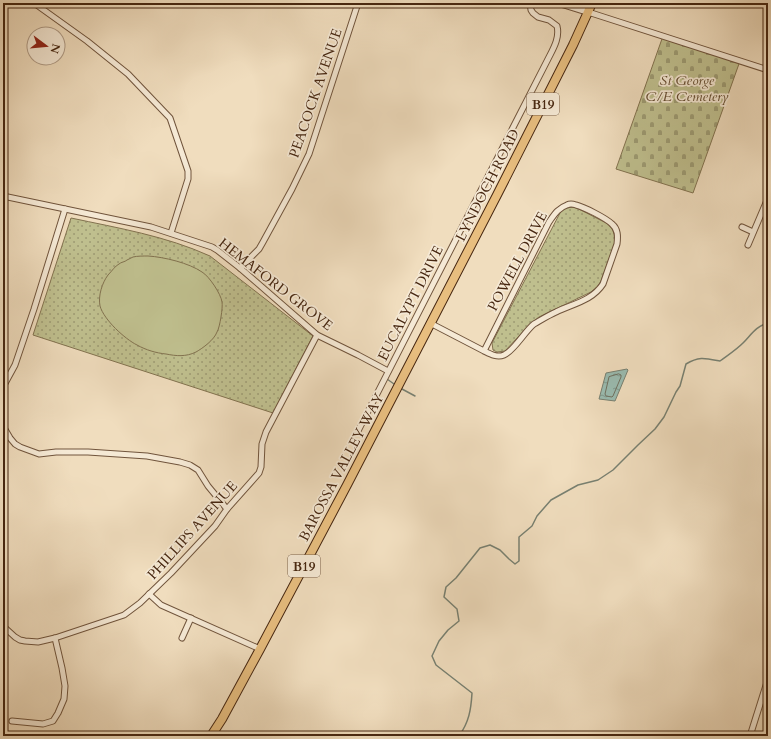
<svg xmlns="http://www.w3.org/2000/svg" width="771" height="739" font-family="Cardo,serif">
<defs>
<pattern id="cemetery-stones" width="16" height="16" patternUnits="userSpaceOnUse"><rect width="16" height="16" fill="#bfbf8e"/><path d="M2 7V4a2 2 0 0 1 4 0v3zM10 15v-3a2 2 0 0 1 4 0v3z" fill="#9d9b73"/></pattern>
<pattern id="park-dots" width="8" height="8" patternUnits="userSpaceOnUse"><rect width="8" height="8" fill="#bfbf8e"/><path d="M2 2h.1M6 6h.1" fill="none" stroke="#9d9b73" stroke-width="1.8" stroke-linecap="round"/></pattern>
<pattern id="water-ripples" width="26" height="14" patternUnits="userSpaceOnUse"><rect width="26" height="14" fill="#9abcb1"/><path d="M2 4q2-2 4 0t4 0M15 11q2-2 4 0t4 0" fill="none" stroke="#7f998f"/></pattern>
</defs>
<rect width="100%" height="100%" fill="#f0ddbe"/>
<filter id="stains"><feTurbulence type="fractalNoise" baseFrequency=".005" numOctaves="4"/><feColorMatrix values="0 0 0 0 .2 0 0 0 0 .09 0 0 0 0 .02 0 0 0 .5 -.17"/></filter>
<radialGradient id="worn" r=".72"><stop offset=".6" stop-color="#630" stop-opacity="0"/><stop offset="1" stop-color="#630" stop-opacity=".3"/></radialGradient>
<path fill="url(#cemetery-stones)" stroke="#82724f" d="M663,36L740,61L693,193L616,169Z"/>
<g fill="url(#park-dots)" stroke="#82724f">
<path d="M575,207L608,224L612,229L615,235V242L601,281L598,286L591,292L539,317L531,323L505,351L497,352L493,350L492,343L560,213L565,208Z"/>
<path d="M71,218C118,228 166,236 210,256L313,336L273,413L33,335Z"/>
</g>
<path fill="#bfbf8e" stroke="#82724f" d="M148,256C164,257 189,263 202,272C209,276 221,294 222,302C223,307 220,327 217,332C214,340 203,348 196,352C186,357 176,356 166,354C156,353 146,350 137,345C125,339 104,320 100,306C98,296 102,283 108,275C112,271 115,266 119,264C121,262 125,262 127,260C129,259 131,258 133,257C137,256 143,256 148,256Z"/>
<path fill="url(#water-ripples)" stroke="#788071" d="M627,369L628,370L615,401L599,399L606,373Z"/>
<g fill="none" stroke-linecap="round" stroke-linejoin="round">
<path stroke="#707160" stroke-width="1" d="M619,374L621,375V377L613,396L612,397L606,396L605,394L609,377Z"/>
<g stroke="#788071" stroke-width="1.5">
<path d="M387,379L394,384"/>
<path d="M402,389L415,396"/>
<path d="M459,736C469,722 471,710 472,693L436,665L432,656L439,641L448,630L459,621L457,609L444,597L446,587L456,578L480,548L490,545L500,550L509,559L515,564L519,561V537L532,526L537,516L551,500L578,485L598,480L613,470L638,445L655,429L664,417L676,392L680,386L686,364C699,356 705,358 720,361C728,355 736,350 743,343C751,335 756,326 768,323"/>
</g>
<g stroke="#70543c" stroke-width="7">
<g id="minor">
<path d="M34,3L87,41L128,74L170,118L188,171V179L171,233"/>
<path d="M588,12L768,70"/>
<path d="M3,196L151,227L212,247L217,250L240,268L317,335L358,355L388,371"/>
<path d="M742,227L753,232"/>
<path d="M748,245L768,198"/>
<path d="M240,268L259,249L263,242L292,189L309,154L358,3"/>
<path d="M430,323L484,351C490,354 497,358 504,355C514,351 525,331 534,324C541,320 549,315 556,312C572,304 592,301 603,284L617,244C618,236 618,229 612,224C606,218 584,207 576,205C573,204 569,204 567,205C558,208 554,215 549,222L484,351"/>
<path d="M3,387L15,365L34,309L65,209"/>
<path d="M3,426L10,438L15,444L20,447L39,454L56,452H88L147,456L180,462L190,465L198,470L208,486L227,509"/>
<path d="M358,431L548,59C553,49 560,38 557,26L549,20L538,17L533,13L531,10L530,3"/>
<path d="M149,594L161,605L260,649"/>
<path d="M3,626L15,637L20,640L25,641L38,642L55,638L124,615L140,603L171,573L215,526L227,509L259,473L261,467L262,444L266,432L317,335"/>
<path d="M182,638L191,618"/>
<path d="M12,721L43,724L53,721L58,713L64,699L65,686L62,668L55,638"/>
<path d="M750,736L768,679"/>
</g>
</g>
<g stroke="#70543c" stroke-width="8">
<path id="tertiary" d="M559,3L588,12"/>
</g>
<g stroke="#462610" stroke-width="10">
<path id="primary" d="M211,736L222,719L260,649L347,485L497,195L573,45L588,12L592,3"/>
</g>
<use href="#minor" stroke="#f5e9d5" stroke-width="5"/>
<use href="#tertiary" stroke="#f5e9d5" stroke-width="6"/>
<use href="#primary" stroke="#e8be7f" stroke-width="8"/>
</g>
<g text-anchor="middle" stroke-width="3.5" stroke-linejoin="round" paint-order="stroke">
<g fill="#f5e9d5" stroke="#7a604b" stroke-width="1">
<rect x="527" y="93" width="32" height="22" rx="3"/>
<rect x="288" y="555" width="32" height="22" rx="3"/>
</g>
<g font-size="13" font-weight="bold" fill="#462610">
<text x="543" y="109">B19</text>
<text x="304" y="571">B19</text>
</g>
<g font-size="14" font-style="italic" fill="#644c30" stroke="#f5e9d5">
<text x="687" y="85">St George<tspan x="687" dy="16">C/E Cemetery</tspan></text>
</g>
<g font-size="14" fill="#462610" stroke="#f5e9d5">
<text transform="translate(315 93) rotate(-71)" y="5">PEACOCK AVENUE</text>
<text transform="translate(487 185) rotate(-63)" y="5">LYNDOCH ROAD</text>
<text transform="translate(517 261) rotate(-62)" y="5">POWELL DRIVE</text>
<text transform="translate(276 284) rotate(38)" y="5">HEMAFORD GROVE</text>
<text transform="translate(410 303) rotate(-63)" y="5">EUCALYPT DRIVE</text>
<text transform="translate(341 467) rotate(-62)" y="5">BAROSSA VALLEY WAY</text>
<text transform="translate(192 530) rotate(-48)" y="5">PHILLIPS AVENUE</text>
</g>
</g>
<rect width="771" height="739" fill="none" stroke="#f0ddbe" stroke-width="16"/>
<rect x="4" y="4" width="763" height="731" fill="none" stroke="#462610" stroke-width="2"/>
<rect x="8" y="8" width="755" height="723" fill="none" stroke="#462610"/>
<g transform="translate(46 46) rotate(106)"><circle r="19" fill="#f5e9d5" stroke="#af9b86"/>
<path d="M0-3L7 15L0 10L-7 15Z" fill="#8f2418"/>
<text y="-6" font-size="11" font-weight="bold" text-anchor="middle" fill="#462610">N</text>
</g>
<rect width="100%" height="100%" filter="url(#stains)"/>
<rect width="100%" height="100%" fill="url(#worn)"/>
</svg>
